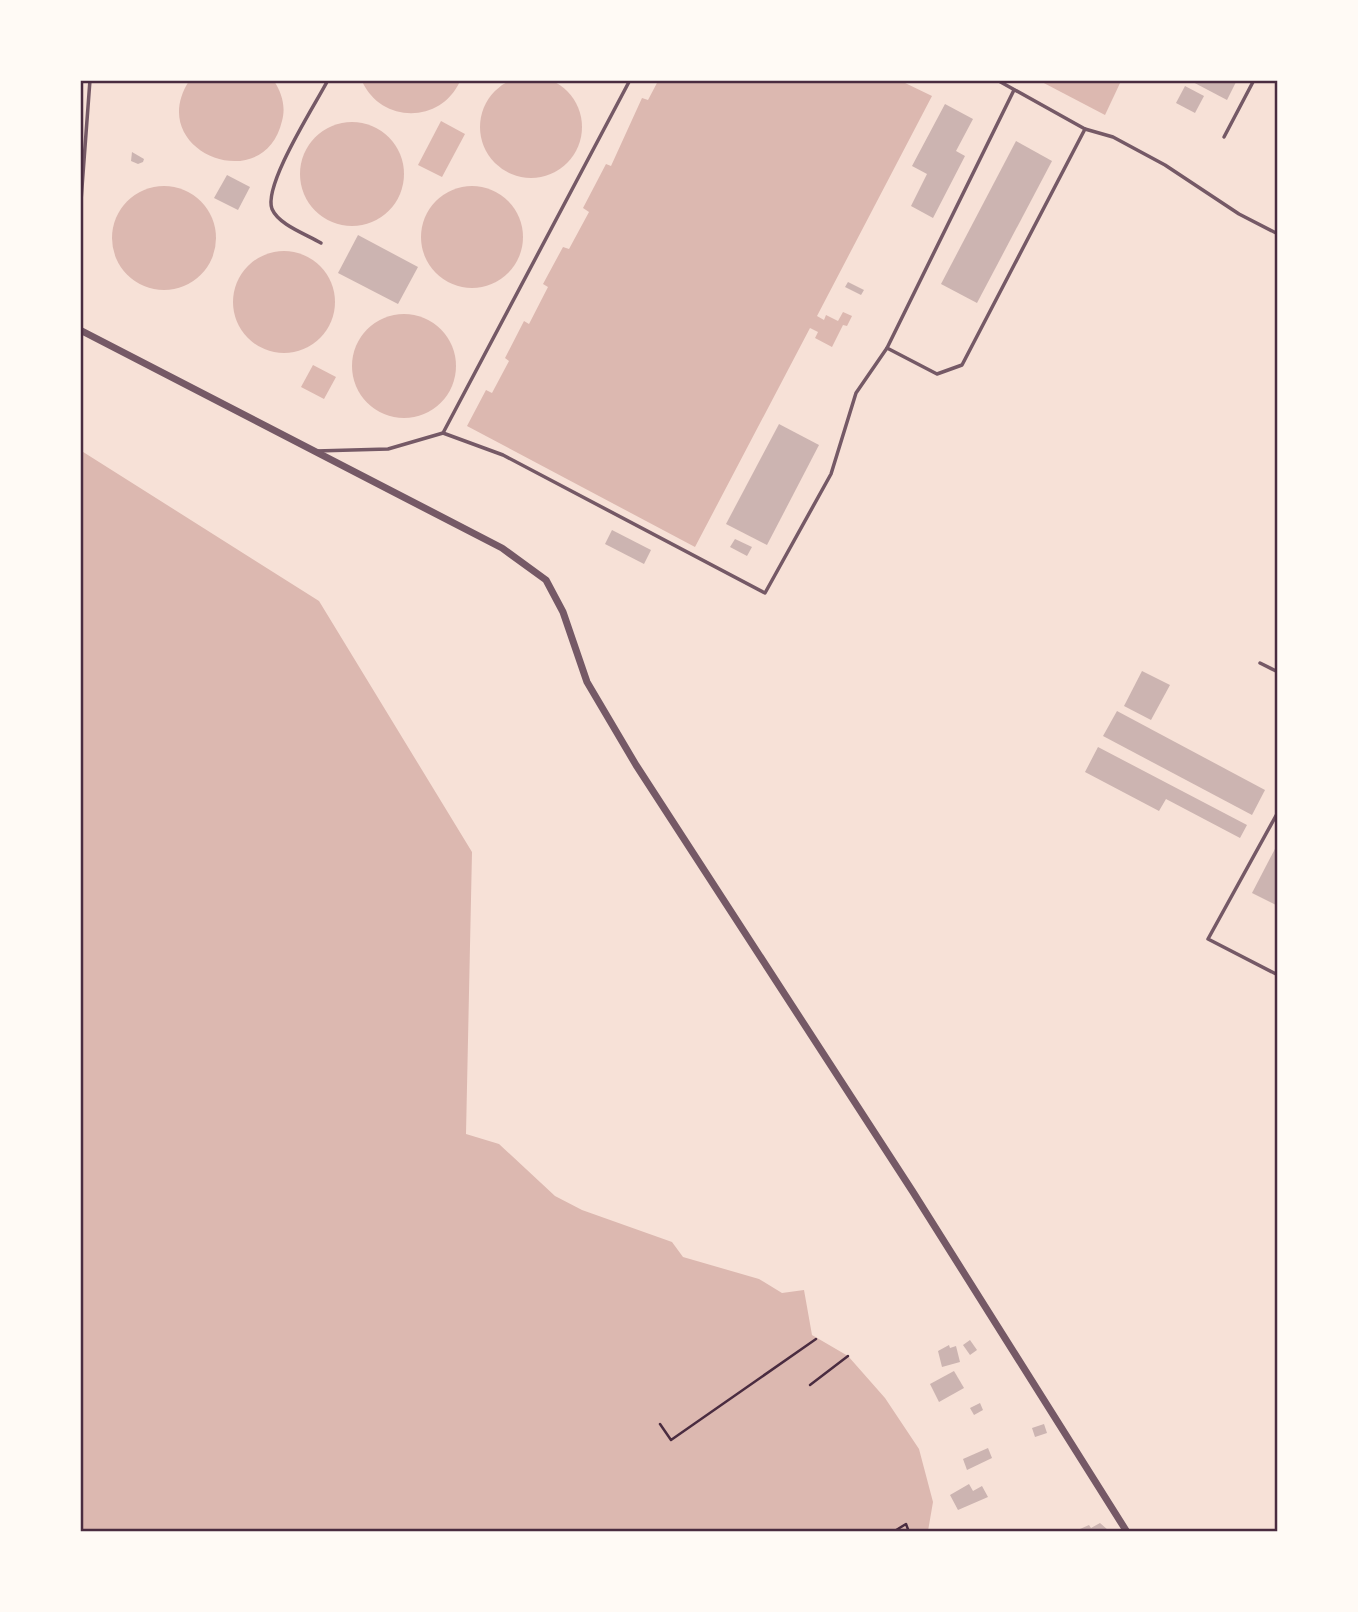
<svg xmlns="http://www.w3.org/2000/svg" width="1358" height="1612" font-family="'Noto Sans',sans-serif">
<rect width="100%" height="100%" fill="#f7e1d7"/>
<g fill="#dcb8b0">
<circle cx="531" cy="127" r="51"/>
<path d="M189,81H274C282,93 286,107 282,121C264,199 144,151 189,81Z"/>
<path d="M362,81H460C441,124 381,124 362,81Z"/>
<path d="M658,81H901L932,96L817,316L824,320L826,315L838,321L843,312L852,316L847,326L843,325L832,347L815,338L818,332L810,328L695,547L467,426L486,390L492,393L509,361L505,358L524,321L529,324L548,287L543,284L563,247L569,249L589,212L583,208L606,164L611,166L642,98L648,100Z"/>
<path d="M1040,81H1121L1105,115Z"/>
<path d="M441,121L465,134L442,177L418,165Z"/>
<circle cx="352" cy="174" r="52"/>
<circle cx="472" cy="237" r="51"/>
<circle cx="164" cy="238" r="52"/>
<circle cx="284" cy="302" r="51"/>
<circle cx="404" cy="366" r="52"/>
<path d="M313,365L336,377L324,399L301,387Z"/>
<path d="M80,450L319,601L472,852L466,1134L499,1144L555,1196L582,1210L672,1242L683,1257L759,1279L782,1293L804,1290L812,1335L848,1356L885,1398L919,1449L933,1502L928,1531H81Z"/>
</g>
<g fill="#ccb4b1">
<path d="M1189,80H1237L1227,100Z"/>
<path d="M1185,86L1204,96L1195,113L1176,103Z"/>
<path d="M945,104L973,119L956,151L965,156L933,218L911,206L927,174L912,166Z"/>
<path d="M1016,141L1052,161L977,303L941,284Z"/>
<path d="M132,152L144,159L143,162L138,164L131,161Z"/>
<path d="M227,175L250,187L238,210L214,198Z"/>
<path d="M358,235L418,267L398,304L338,273Z"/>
<path d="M848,282L864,290L861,295L845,287Z"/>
<path d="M779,424L819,445L767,545L726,524Z"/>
<path d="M612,530L651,550L644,564L605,544Z"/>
<path d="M735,539L752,547L747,556L730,547Z"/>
<path d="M1142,671L1170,685L1151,720L1124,706Z"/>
<path d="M1117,711L1265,790L1252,815L1103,736Z"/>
<path d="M1098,747L1247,825L1240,838L1166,799L1159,811L1085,772Z"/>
<path d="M1278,843V906L1252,893Z"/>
<path d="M970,1340L977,1350L970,1355L963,1345Z"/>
<path d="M949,1345L950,1348L956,1346L960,1362L942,1367L938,1351Z"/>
<path d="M954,1371L964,1388L939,1402L930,1384Z"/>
<path d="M980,1403L983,1410L974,1415L970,1408Z"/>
<path d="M1044,1424L1047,1433L1035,1437L1032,1428Z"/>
<path d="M988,1448L992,1458L967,1470L963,1459Z"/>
<path d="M969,1484L973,1491L982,1486L988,1497L958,1510L950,1495Z"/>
<path d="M1100,1523L1108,1530L1080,1529L1089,1525L1091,1528Z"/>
</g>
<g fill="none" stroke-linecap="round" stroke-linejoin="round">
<g stroke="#4a2c40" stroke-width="2.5">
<path d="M810,1385L848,1356"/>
<path d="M660,1424L671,1440L816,1339"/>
<path d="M893,1532L906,1524L909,1532"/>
</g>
<g stroke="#755966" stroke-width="3.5">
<path d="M997,80L1085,129L1113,137L1165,165L1239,214L1278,234"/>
<path d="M1224,137L1254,80"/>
<path d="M80,214L90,80"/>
<path d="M321,243C306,234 279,225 272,209C263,185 315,105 328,80"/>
<path d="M887,348L937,374L962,365L1085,129"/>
<path d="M443,433L630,80"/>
<path d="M316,451L388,449L443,433L503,455L765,593L831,474L856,393L887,348L1014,90"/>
<path d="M1260,663L1278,672"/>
<path d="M1278,812L1208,939L1278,975"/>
</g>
<path stroke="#755966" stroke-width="7" d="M80,330L502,548L546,580L563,612L587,682L636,765L913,1192L1127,1532"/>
</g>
<rect width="1358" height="1612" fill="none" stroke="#fffaf5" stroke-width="164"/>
<rect x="82" y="82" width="1194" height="1448" fill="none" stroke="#4a2c40" stroke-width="2.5"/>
</svg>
